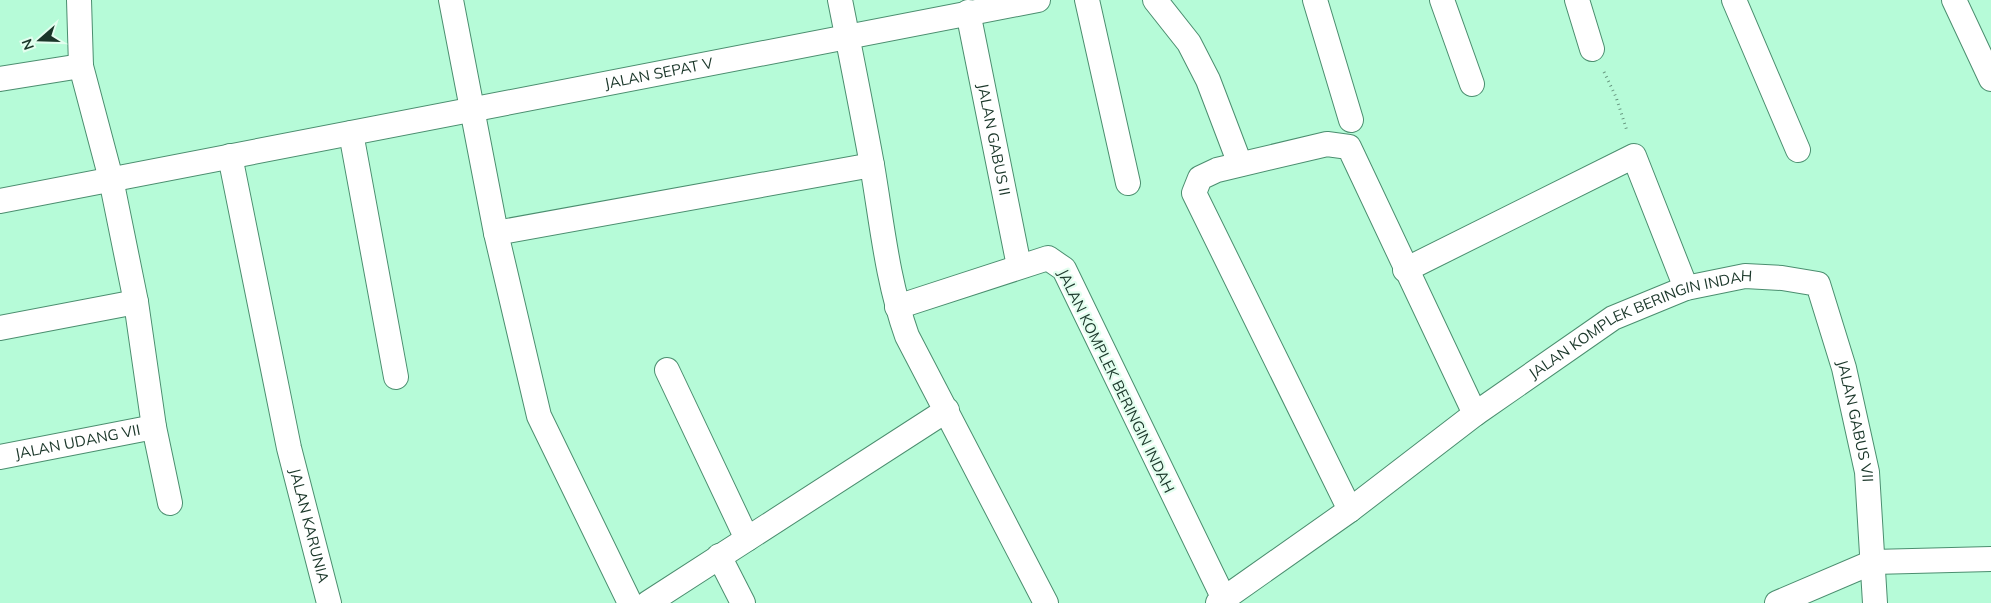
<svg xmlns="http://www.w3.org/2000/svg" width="1991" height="603" font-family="Mulish,sans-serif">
<rect width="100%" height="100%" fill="#b6fbd8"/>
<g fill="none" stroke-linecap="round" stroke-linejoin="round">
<g stroke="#4b8e6f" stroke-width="26">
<g id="street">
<path d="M79,0L81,66L111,179L136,302L154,427L170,503"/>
<path d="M451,0L496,233L539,416L630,603"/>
<path d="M840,0C851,55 862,110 872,165C882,223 887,280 907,336L1046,603"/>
<path d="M1087,0L1128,183"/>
<path d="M1155,0L1189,43L1208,80L1240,164"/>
<path d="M1315,0L1351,120"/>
<path d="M1442,0L1472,84"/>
<path d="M1577,0L1592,49"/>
<path d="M1734,0L1798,150"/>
<path d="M1954,0L1991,79"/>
<path id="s1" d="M968,12L1019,266"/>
<path d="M0,79L81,66"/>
<path d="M351,133L396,377"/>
<path id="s2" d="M230,156L289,448L329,603"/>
<path id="s3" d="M0,201L1038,0"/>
<path d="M496,233L872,165"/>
<path d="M1405,270L1634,156L1686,288"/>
<path d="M897,307L1048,258L1064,269L1224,599"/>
<path d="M0,328L136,302"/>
<path d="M667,370L747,539"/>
<path id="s4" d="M0,457L154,427"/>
<path d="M1350,510L1194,193L1200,178L1217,170L1327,144L1349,147L1475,414"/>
<path d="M719,556L743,603"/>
<path d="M648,603L947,410"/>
<path id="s5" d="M1218,603L1350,510L1475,414L1613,318L1686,288L1745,276L1782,278L1818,284L1844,368L1867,472L1875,603"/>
<path d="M1777,603L1873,562L1991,559"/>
</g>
</g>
<path stroke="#64937c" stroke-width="3" stroke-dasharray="1 4" stroke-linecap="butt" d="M1604,72L1616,97L1627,131"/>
<use href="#street" stroke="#fff" stroke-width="24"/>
</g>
<g text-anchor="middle" stroke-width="4.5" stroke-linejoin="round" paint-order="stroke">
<g font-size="15" fill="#1a3629" stroke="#e3feef">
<text dy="5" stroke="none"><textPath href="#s3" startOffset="671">JALAN SEPAT V</textPath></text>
<text dy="5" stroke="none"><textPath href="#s1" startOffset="130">JALAN GABUS II</textPath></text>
<text dy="5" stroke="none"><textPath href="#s5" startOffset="510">JALAN KOMPLEK BERINGIN INDAH</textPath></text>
<text transform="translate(1116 381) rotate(64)" y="5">JALAN KOMPLEK BERINGIN INDAH</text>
<text dy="5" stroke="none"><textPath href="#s5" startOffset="842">JALAN GABUS VII</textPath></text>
<text dy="5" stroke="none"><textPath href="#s4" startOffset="79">JALAN UDANG VII</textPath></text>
<text dy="5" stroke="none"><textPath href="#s2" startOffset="378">JALAN KARUNIA</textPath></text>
</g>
</g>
<g transform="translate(40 40) rotate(250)" stroke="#e3feef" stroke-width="4" paint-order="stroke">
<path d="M0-4L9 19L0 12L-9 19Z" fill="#1a3629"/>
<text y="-8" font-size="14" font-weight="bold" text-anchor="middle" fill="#1a3629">N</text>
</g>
</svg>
